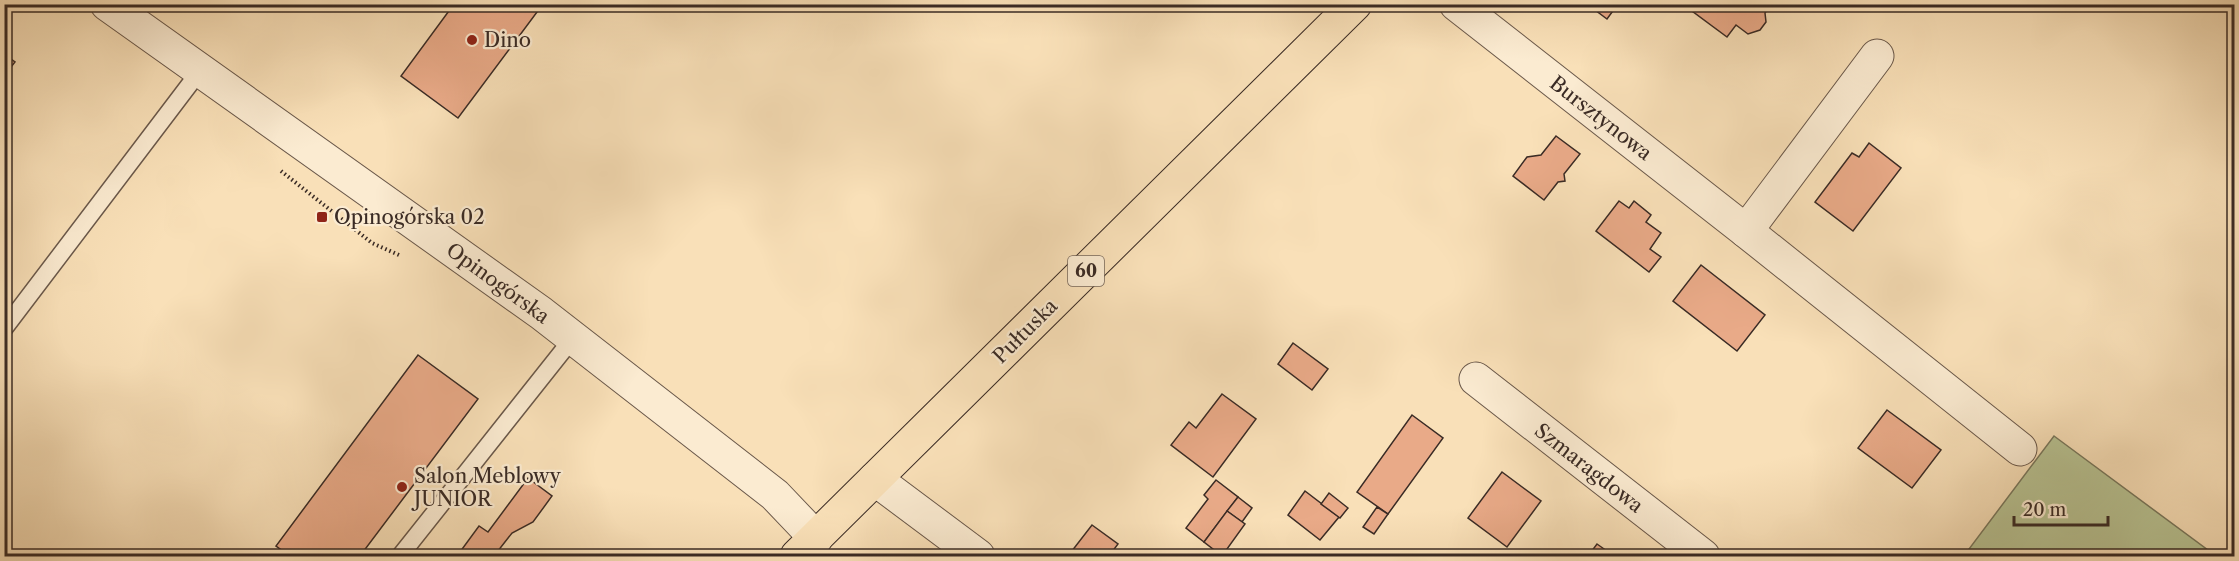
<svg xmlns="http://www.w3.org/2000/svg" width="2239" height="561" font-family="'Libre Caslon Text',serif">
<rect width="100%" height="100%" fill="#f9e0b8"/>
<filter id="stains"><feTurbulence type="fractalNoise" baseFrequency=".00333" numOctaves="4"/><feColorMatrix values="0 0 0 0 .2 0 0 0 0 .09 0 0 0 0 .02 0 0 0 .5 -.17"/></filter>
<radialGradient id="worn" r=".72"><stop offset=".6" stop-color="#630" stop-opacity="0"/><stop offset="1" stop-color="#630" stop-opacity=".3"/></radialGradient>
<path fill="#b8c393" stroke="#79775c" stroke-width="1.5" d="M2054,436L2216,556H1970L1966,553Z"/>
<g fill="#e9aa88" stroke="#3a2b25" stroke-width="1.5">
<path d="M454,4H543L458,118L401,76Z"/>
<path d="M1587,4H1618L1607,19Z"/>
<path d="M1697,4H1771L1765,13L1766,22L1760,30L1748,34L1736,25L1727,37L1692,11Z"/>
<path d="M4,54L15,62L4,76Z"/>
<path d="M1556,136L1580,154L1564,174L1565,181L1558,182L1544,200L1513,176L1527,157L1541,155Z"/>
<path d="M1869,143L1901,168L1853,231L1815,202L1852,153L1859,157Z"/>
<path d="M1619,201L1629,208L1634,201L1651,215L1646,222L1661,233L1650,249L1661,257L1649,272L1596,231Z"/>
<path d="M1701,265L1765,315L1737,351L1673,301Z"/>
<path d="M1293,343L1328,369L1312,390L1278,364Z"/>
<path d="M418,355L478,399L360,556H290L276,546Z"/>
<path d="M1222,394L1256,419L1213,477L1171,445L1189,422L1196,428Z"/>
<path d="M1887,410L1941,450L1912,488L1858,448Z"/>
<path d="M1412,415L1443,438L1388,514L1357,492Z"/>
<path d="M1502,472L1541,501L1507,547L1468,518Z"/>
<path d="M528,478L552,496L533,522L512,533L494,556H457L479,526L488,532Z"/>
<path d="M1216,480L1238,497L1204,542L1186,528L1208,499L1204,495Z"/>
<path d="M1305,491L1339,517L1320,540L1288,515Z"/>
<path d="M1329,493L1348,508L1340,518L1321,504Z"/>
<path d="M1238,497L1252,508L1242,522L1227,511Z"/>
<path d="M1377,507L1388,514L1374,534L1363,527Z"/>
<path d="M1227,511L1245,524L1222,556L1204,542Z"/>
<path d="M1092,525L1118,544L1109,556H1068Z"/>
<path d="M1597,544L1614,556H1588Z"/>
<path d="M1114,550L1123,556H1109Z"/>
</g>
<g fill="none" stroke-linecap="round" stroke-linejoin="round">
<g stroke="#6a584a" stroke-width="19">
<g id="service">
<path d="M4,329L199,72"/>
<path d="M400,556L573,338"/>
</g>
</g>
<g stroke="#6a584a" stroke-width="35">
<g id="minor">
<path d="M107,4L541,313L775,495L816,538"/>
<path d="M1456,4L1746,231L1877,56"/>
<path d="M1746,231L2020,449"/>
<path d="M1476,379L1703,556"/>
<path d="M875,479L978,556"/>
</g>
</g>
<g stroke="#3a2b25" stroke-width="35">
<path id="primary" d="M797,556L1355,4"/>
</g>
<path stroke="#3a2b25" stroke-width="4" stroke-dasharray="1.5 3" stroke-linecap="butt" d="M281,171L372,243L399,255"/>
<use href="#service" stroke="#fbebd1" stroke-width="16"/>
<use href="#minor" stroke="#fbebd1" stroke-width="33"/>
<use href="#primary" stroke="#f9e0b8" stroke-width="33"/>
</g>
<g fill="#8f2418" stroke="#fbebd1" stroke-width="2">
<circle cx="472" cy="40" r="6"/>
<rect x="316" y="211" width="12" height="12" rx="3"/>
<circle cx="402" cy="487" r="6"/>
</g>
<g text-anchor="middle" stroke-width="4.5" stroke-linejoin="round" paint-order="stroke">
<rect fill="#fbebd1" stroke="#746559" stroke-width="1.5" x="1068" y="256" width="36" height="30" rx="4.5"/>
<g font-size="18" font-weight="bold" fill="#3a2b25">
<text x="1086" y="277">60</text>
</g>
<g font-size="20" fill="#3a2b25" stroke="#fbebd1" text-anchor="start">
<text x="484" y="47">Dino</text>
<text x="334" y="224">Opinogórska 02</text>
<text x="414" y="483">Salon Meblowy<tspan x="414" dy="23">JUNIOR</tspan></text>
</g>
<g font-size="20" fill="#3a2b25" stroke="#fbebd1">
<text transform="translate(1601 118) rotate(38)" y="7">Bursztynowa</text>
<text transform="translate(498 283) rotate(36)" y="7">Opinogórska</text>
<text transform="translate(1025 331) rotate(-45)" y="7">Pułtuska</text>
<text transform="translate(1589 468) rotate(38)" y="7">Szmaragdowa</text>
</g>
</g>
<rect width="2239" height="561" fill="none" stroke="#f9e0b8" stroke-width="24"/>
<rect x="6" y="6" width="2227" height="549" fill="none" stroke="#3a2b25" stroke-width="3"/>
<rect x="12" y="12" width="2215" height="537" fill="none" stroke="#3a2b25" stroke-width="1.5"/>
<path d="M2014 516v9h94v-9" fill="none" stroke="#3a2b25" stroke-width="3"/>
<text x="2023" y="516" font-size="18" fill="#3a2b25" stroke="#fbebd1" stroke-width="4.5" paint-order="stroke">20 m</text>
<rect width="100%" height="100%" filter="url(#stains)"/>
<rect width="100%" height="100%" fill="url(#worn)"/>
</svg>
